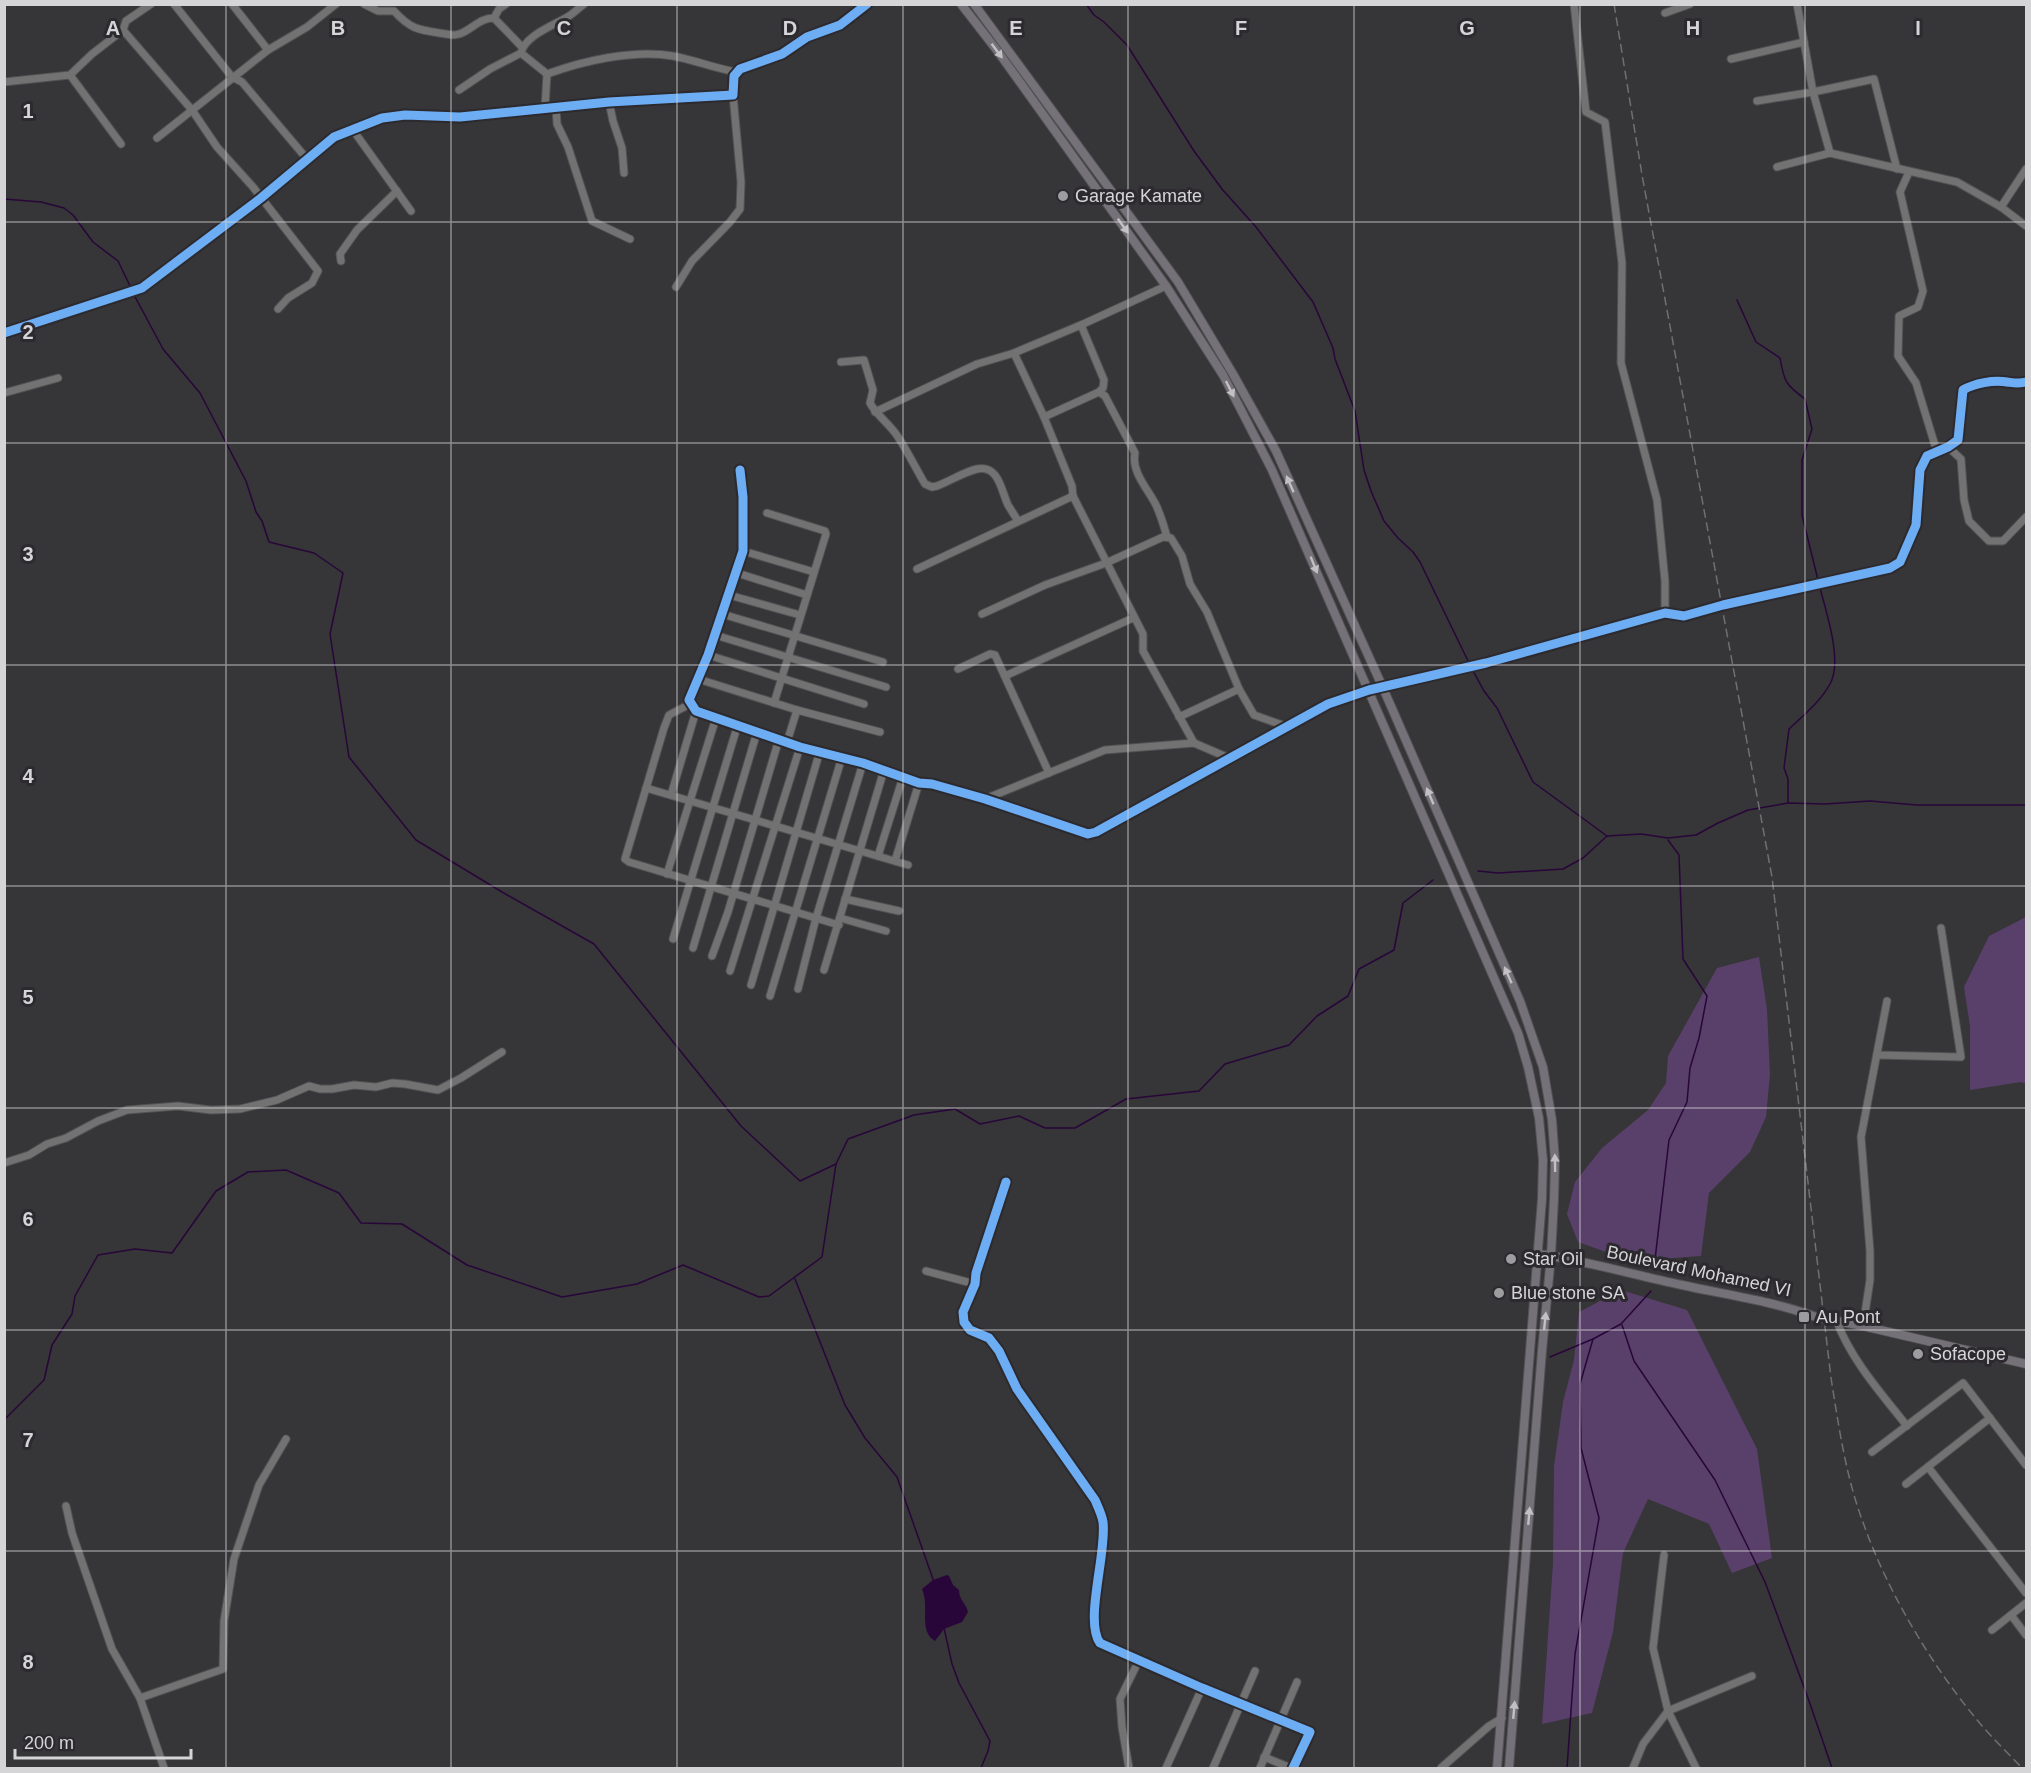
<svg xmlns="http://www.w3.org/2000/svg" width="2031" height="1773" font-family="Helvetica,sans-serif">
<rect width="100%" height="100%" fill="#363537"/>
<g fill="#59406a">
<path d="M2026,917V1084L2021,1082L1970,1090V1026L1964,987L1989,936Z"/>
<path d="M1759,957L1767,1009L1770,1074L1766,1117L1750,1152L1709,1193L1701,1256L1631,1261L1578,1242L1567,1214L1575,1182L1602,1148L1648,1110L1666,1083L1668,1056L1717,968Z"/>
<path d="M1621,1290L1687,1310L1757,1449L1772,1558L1732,1573L1709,1524L1648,1499L1623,1553L1613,1632L1592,1713L1542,1724L1553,1563L1554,1466L1563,1402L1574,1360L1579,1312Z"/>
</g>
<path fill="#28063a" d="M947,1575L949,1576L953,1585L959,1590C959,1600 966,1603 968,1612L962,1622L944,1629L935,1641C918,1631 930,1607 922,1589L933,1580Z"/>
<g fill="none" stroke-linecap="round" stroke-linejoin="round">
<g stroke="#28063a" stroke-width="1.5">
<path d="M1086,4L1094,15L1104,22L1127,45L1194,151L1222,189L1256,227L1313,302L1333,348L1335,359L1355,411L1364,470L1371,491L1384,521L1398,538L1413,552L1420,562L1470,665"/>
<path d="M4,199L41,202L64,208L73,215L93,242L118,261L131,288"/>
<path d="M133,293L163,349L200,393L246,481L256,512L262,521L269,542L314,553L343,573L330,634L349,757L416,840L502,892L594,944L741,1126L800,1181L836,1164"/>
<path d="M1737,300L1756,342L1780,358C1784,382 1786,385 1805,399L1812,429L1802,460V515L1818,580"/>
<path d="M1472,669L1484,691L1497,708L1533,782L1607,836"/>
<path d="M1788,802V779L1784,768L1789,729C1804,715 1820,702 1830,684C1843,661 1826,612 1820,588"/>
<path d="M1478,871L1498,873L1563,869L1583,858L1607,836L1641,834L1668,838L1696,835L1718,823L1748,810L1788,803L1825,804L1870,801L1917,805H2026"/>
<path d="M1654,1268L1669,1140L1687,1102L1690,1068L1699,1038L1707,996L1683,959L1679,855L1668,840"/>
<path d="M795,1279L845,1405L865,1438L897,1477L934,1582"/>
<path d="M1622,1325L1634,1361L1715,1480L1765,1582L1808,1698L1832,1768"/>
<path d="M1550,1357L1593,1339"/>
<path d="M4,1420L44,1380L52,1345L72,1314L75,1296L98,1255L135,1249L172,1253L216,1191L248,1172L286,1170L339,1193L361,1223L402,1224L467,1265L562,1297L637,1284L683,1265L759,1297L769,1296L822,1257L836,1164L848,1139L914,1115L955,1109L980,1124L1019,1116L1045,1128H1075L1126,1099L1199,1091L1225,1064L1289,1045L1317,1016L1348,996L1359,969L1394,950L1403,903L1433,880"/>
<path d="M944,1628L952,1664L959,1683L990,1741L988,1751L981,1768"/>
<path d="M1567,1768L1575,1654L1599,1518L1581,1448L1580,1384L1593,1339L1621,1324L1651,1291"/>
</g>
<g stroke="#525153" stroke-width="9">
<g id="minor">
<path d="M174,4L232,77L242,82L307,159"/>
<path d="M232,4L268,50"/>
<path d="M364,4L378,11H394C412,31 421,30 446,34C453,35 457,36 464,32C474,27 481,18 494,18L522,47"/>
<path d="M1574,4L1586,112L1605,122L1622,263L1621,363L1657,500L1665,581V613"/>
<path d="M1665,13L1690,4"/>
<path d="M494,18L499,9L506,4"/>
<path d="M123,30L192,110L217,147L253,187L318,271L312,283L288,298L278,309"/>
<path d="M521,53L547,74"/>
<path d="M1731,59L1804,42L1797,4"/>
<path d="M70,75L121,144"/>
<path d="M4,82L70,75L92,54L123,30L126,21L151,4"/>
<path d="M459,90L490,69L521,53C525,35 555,25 569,16C574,13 579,8 584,4"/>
<path d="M1757,101L1813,92L1804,42"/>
<path d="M609,102L613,121L622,148L624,173"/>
<path d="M556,107L557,124L568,147L592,221L630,239"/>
<path d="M545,108L547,74C583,61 634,49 673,56C694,60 714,68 736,72"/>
<path d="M353,130L411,211"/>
<path d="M157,138L268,50L307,27L336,4"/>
<path d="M1830,153L1813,92L1874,79L1897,169"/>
<path d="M1777,167L1830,153L1957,182L2001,207L2026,226"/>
<path d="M1909,172L1900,192L1923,291L1918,307L1899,316L1898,356L1916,383L1937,452"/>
<path d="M2001,207L2026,169"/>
<path d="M341,261L340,254L357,230L397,191"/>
<path d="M676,287L692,261L730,222L740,209L741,182L733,95"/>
<path d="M4,333L142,288L261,198L334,137L382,118L405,115L460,117L609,102L733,95L734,76L740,69L782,54L807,37L840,25L867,4"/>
<path d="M1014,353L1044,417L1072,486L1073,496L1143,634V651L1194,743"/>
<path d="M841,362L864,360L873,390L870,403C877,416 890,424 898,437C908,452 916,469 925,484L932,487L937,486C950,481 964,472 977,469C999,465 1001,490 1008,505C1011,510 1015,516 1018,521"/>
<path d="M1099,392L1105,396L1135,453C1131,472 1148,489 1156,505C1161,516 1164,526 1167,537"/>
<path d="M4,393L58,378"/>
<path d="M875,412L977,364L1014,353L1081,325L1166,286"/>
<path d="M1044,417L1099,392L1103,388L1104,380L1081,325"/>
<path d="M1948,447L1961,459L1964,500L1969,521L1989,541H2003L2026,517"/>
<path d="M740,470L743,497V551L708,655L689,700L696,711L800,747L863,763L919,783L932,784L985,799L1088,834L1096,832L1328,704L1369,690L1486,663L1665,613L1684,616L1723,605L1890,568L1900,562L1916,525L1920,470L1927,456L1948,447L1958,440L1963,390C1975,383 1993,380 2007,382C2015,383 2019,384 2026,382"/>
<path d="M767,513L825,531L826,534L774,703"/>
<path d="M743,551L814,572"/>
<path d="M917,569L1073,496"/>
<path d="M737,573L807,595"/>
<path d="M729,595L800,615"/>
<path d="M722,614L883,662"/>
<path d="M982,614L1045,585L1106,563L1163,537L1171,538L1182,556L1190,584L1207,612L1239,689L1254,715L1288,727"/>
<path d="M715,635L886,687"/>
<path d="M708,655L864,704"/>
<path d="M958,669L990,654L995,655L1049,773"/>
<path d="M1005,676L1133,618"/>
<path d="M698,679L797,710L787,742"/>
<path d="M690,704L669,715L664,728L625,859L629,862L839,925"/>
<path d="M797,710L880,732"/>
<path d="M1179,717L1239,689"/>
<path d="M646,788L908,865"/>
<path d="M671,795L696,711"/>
<path d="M985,799L1105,750L1194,743L1229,758"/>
<path d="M878,856L903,777"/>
<path d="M895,861L919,783"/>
<path d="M667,874L716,718"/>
<path d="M845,899L899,911"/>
<path d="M840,918L886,931"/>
<path d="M673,939L738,724"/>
<path d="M693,948L757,732"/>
<path d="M712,956L728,912L779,739"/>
<path d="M824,970L884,770"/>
<path d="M730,971L800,747"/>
<path d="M751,985L820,751"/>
<path d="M798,989L816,918L863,763"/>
<path d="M770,996L842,757"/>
<path d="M1877,1055L1961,1057L1941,928"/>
<path d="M4,1163L29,1155L47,1144L66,1138L98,1121L127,1110L178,1106L211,1110L240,1109L277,1100L309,1086L320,1089H332L354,1085L376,1087L392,1083L405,1084L438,1090L461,1078L502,1052"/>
<path d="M1006,1182L976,1273L975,1284L963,1312L964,1322L970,1330L989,1338L999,1351L1017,1389L1095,1500C1098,1507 1102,1515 1103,1522C1107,1553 1084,1621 1100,1643L1202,1688L1310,1732L1293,1768"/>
<path d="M926,1271L975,1284"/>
<path d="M1837,1322C1852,1361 1881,1393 1907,1426"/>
<path d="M1863,1326L1870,1280V1251L1861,1137L1887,1001"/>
<path d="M1872,1452L1963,1383L2026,1465"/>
<path d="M1928,1467L2026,1593"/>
<path d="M1906,1484L1990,1418"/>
<path d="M66,1506L72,1533L112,1649L140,1698"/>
<path d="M1664,1555L1653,1648L1668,1711L1696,1768"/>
<path d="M2011,1615L2026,1635"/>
<path d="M1992,1630L2026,1603"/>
<path d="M1264,1757L1291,1768"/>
<path d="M164,1768L140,1698L223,1669L224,1621L234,1559L259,1485L286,1439"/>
<path d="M1129,1768L1122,1727L1120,1699L1139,1660"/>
<path d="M1166,1768L1202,1688"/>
<path d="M1213,1768L1255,1671"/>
<path d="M1260,1768L1297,1682"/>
<path d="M1441,1768L1489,1726L1502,1718"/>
<path d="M1633,1768L1643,1744L1668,1711L1752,1676"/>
</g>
</g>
<g stroke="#525153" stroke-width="10">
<g id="major">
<path d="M961,4L999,53L1166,286L1223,375L1272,470L1518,1033L1528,1067L1539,1118L1543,1160L1542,1199L1497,1768"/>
<path d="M974,4L1178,282L1233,374L1276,451L1383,688L1520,1001L1543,1067L1552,1120L1555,1161L1554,1199L1551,1256L1542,1351L1509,1768"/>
<path d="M1539,1254C1587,1261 1634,1275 1682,1285C1727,1295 1773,1301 1816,1317"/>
<path d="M1832,1320L1863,1326L2026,1364"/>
</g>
</g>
<use href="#minor" stroke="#737273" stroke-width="7"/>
<use href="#major" stroke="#757178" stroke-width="8"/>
<path stroke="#706f71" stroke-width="1.5" stroke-dasharray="9 4.5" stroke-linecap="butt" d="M1614,4L1642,175L1772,877L1831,1378C1839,1428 1846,1478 1864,1525C1887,1590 1929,1661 1973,1715C1988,1734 2006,1751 2022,1768"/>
<g stroke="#525153" stroke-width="10" stroke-linecap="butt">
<path id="major-bridge" d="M1816,1317L1832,1320"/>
</g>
<use href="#major-bridge" stroke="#757178" stroke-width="8"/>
<g stroke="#2c2a2e" stroke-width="13">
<g id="cycleway">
<path d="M4,333L142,288L261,198L334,137L382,118L405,115L460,117L609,102L733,95L734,76L740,69L782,54L807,37L840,25L867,4"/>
<path d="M740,470L743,497V551L708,655L689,700L696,711L800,747L863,763L919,783L932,784L985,799L1088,834L1096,832L1328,704L1369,690L1486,663L1665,613L1684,616L1723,605L1890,568L1900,562L1916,525L1920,470L1927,456L1948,447L1958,440L1963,390C1975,383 1993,380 2007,382C2015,383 2019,384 2026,382"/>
<path d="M1006,1182L976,1273L975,1284L963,1312L964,1322L970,1330L989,1338L999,1351L1017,1389L1095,1500C1098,1507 1102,1515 1103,1522C1107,1553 1084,1621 1100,1643L1202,1688L1310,1732L1293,1768"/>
</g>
</g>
<use href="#cycleway" stroke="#6dadf4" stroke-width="9"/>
</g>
<defs><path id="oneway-solid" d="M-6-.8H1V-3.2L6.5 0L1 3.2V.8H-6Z" transform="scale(1.5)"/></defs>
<g fill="#c2c0c3">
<use href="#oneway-solid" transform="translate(997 51) rotate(53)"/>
<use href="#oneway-solid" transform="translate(1123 226) rotate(55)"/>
<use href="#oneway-solid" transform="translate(1230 389) rotate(63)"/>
<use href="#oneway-solid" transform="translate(1290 484) rotate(-114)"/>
<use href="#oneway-solid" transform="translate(1314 565) rotate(68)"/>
<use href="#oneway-solid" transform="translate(1430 796) rotate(-113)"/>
<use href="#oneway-solid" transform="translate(1508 975) rotate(-114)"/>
<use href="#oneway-solid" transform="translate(1555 1163) rotate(-91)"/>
<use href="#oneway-solid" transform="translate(1545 1321) rotate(-84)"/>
<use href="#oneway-solid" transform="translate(1529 1516) rotate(-85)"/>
<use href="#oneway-solid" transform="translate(1514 1710) rotate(-85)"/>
</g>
<path fill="none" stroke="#d5d4d6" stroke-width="1.5" stroke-opacity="0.55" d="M226,4V1768M451,4V1768M677,4V1768M903,4V1768M1128,4V1768M1354,4V1768M1580,4V1768M1805,4V1768M4,222H2026M4,443H2026M4,665H2026M4,886H2026M4,1108H2026M4,1330H2026M4,1551H2026"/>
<g fill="#9d9c9e" stroke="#2c2a2e" stroke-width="2">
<circle cx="1063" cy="196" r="6"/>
<circle cx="1511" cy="1259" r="6"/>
<circle cx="1499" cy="1293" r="6"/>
<rect x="1798" y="1311" width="12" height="12" rx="3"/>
<circle cx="1918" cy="1354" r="6"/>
</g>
<g text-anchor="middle" stroke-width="6" stroke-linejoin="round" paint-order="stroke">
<g font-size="18" fill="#d5d4d6" stroke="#2c2a2e" text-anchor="start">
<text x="1075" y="202">Garage Kamate</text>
<text x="1523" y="1265">Star Oil</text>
<text x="1511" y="1299">Blue stone SA</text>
<text x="1816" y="1323">Au Pont</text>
<text x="1930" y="1360">Sofacope</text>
</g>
<g font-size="18" fill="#d5d4d6" stroke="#2c2a2e">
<text transform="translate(1699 1271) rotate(12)" y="6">Boulevard Mohamed VI</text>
</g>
</g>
<g font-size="20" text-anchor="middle" font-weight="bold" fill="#d5d4d6" stroke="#2c2a2e" stroke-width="6" stroke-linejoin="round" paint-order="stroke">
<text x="113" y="35">A</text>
<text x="338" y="35">B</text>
<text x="564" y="35">C</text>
<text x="790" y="35">D</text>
<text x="1016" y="35">E</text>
<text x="1241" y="35">F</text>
<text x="1467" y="35">G</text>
<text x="1693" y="35">H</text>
<text x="1918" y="35">I</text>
<text x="28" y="118">1</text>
<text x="28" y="339">2</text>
<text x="28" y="561">3</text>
<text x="28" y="783">4</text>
<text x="28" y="1004">5</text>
<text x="28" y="1226">6</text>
<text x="28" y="1447">7</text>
<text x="28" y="1669">8</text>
</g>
<rect width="2031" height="1773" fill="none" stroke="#d5d4d6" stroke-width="12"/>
<path d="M15 1749v9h176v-9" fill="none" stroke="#d5d4d6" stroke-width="3"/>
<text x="24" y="1749" font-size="18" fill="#d5d4d6" stroke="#2c2a2e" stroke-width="4.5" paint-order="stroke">200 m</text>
</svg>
